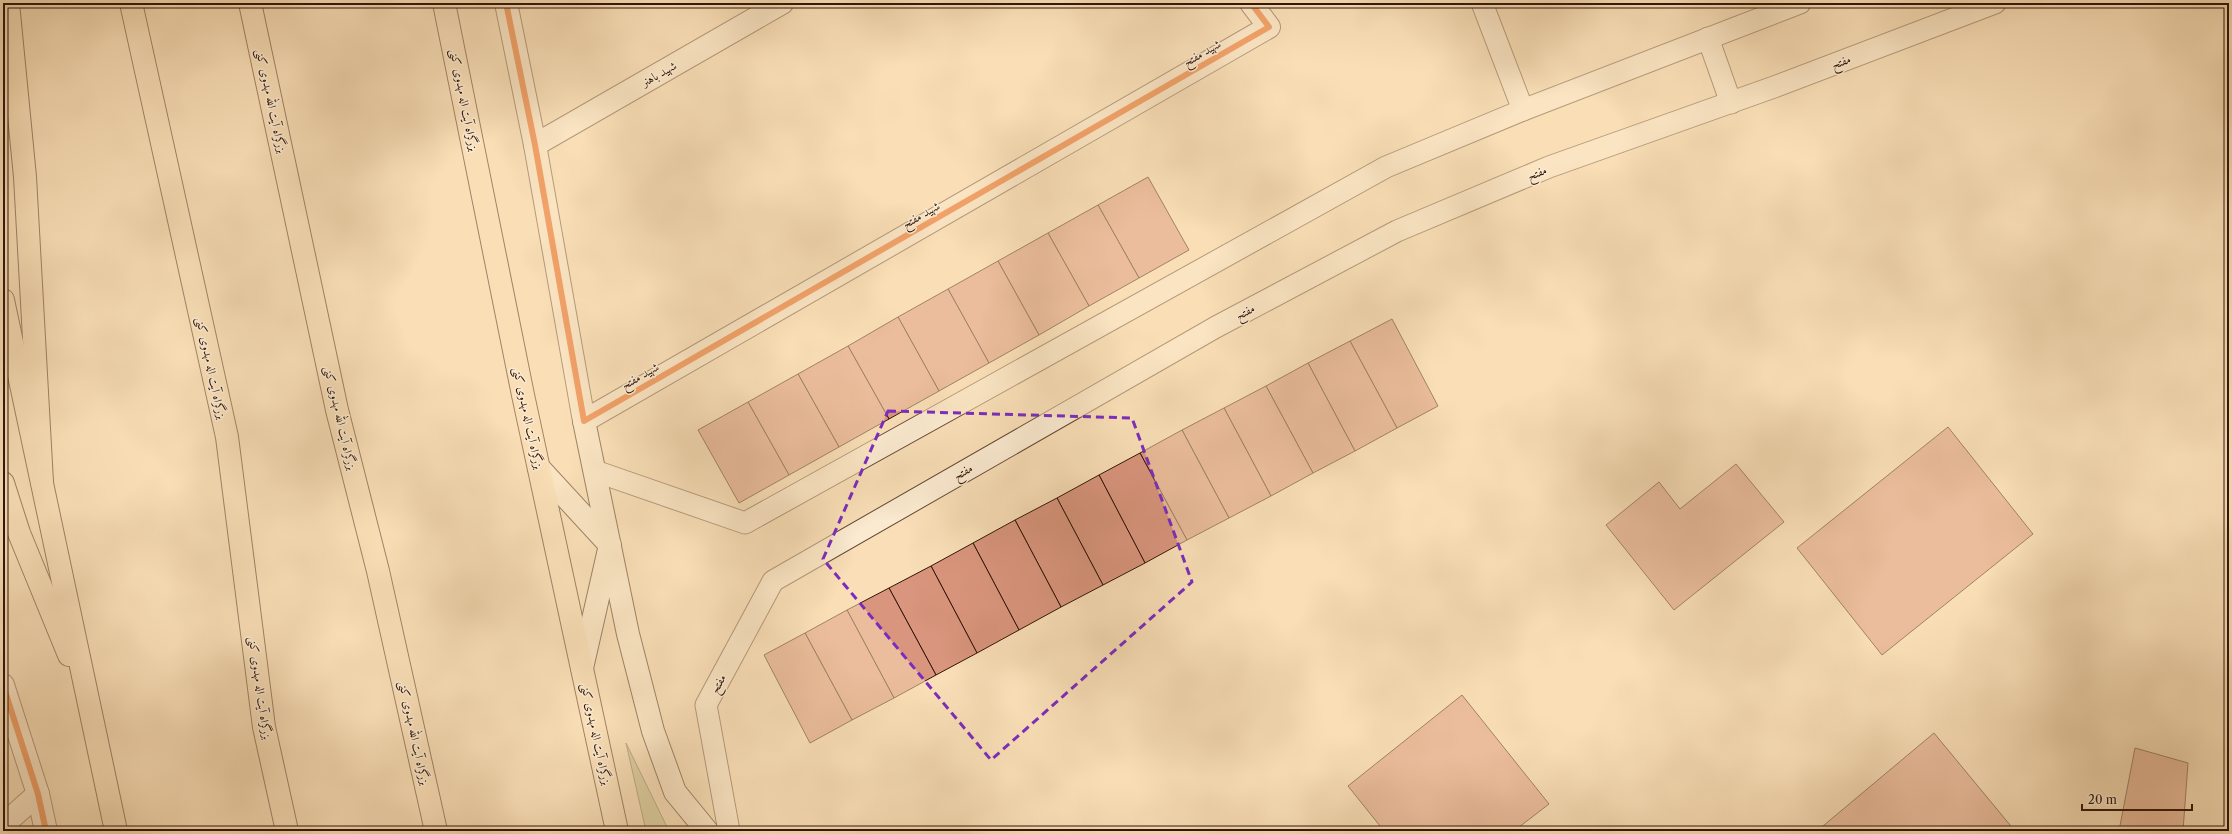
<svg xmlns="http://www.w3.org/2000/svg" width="2232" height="834" font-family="'Libre Caslon Text',Amiri,serif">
<rect width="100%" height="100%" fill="#f9deb7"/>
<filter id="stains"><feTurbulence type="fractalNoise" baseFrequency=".005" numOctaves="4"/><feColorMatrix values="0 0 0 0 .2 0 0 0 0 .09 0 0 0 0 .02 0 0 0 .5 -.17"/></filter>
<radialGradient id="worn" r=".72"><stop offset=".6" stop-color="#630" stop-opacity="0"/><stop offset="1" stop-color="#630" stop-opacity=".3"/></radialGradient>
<path fill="#c1c08c" stroke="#796a4a" d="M626,743L669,831H646Z"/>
<g fill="#d9957d" stroke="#311507">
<path d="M1148,177L1189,250L1139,278L1098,205Z"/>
<path d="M1098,205L1139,278L1089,306L1048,233Z"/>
<path d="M1048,233L1089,306L1039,335L998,261Z"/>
<path d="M998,261L1039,335L989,363L948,289Z"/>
<path d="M948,289L989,363L939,391L898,317Z"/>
<path d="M898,317L939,391L889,419L848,346Z"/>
<path d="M1392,319L1438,406L1397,428L1350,341Z"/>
<path d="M1350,341L1397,428L1355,451L1308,363Z"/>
<path d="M848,346L889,419L839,447L798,374Z"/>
<path d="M1308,363L1355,451L1313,473L1266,386Z"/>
<path d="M798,374L839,447L789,475L748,402Z"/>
<path d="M1266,386L1313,473L1271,496L1224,408Z"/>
<path d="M748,402L789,475L739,503L698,430Z"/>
<path d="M1224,408L1271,496L1229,518L1182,430Z"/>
<path d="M1948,427L2033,534L1882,655L1797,548Z"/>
<path d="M1182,430L1229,518L1187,540L1140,453Z"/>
<path d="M1140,453L1187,540L1145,563L1099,475Z"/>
<path d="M1736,464L1784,522L1674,610L1606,525L1659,482L1680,509Z"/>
<path d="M1099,475L1145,563L1103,585L1057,498Z"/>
<path d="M1057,498L1103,585L1061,607L1015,520Z"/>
<path d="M1015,520L1061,607L1019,630L973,543Z"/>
<path d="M973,543L1019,630L977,653L931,566Z"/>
<path d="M931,566L977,653L936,675L889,588Z"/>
<path d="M889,588L936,675L894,698L847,610Z"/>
<path d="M847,610L894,698L852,720L805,633Z"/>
<path d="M805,633L852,720L810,743L764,655Z"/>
<path d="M1462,695L1549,804L1514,831H1384L1348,786Z"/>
<path d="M1934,733L2015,831H1817Z"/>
<path d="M2135,748L2188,763L2183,831H2119Z"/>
</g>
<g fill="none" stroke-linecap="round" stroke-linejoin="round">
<g stroke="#634733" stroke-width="23">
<g id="service">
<path d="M1482,3L1523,110"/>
<path d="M1708,38L1731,103"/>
<path d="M595,471L745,523L1386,167L1523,110L1800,3"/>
<path d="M729,831L706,705L773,581L1216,327L1397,231L1549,167L1774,87L1995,3"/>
</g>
</g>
<g stroke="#634733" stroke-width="24">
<g id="minor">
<path d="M506,3L535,145L584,421L1269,27L1251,3"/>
<path d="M535,145L782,3"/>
<path d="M3,685L38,794L3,825"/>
</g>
</g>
<g stroke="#634733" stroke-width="24">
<path id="tertiary" d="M38,794L46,831"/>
</g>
<g stroke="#311507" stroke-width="24">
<g id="secondary">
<path d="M584,421L628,634L653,731L675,792L707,831"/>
<path d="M539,468L610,545L582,668"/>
</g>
</g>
<g stroke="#311507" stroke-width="24">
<g id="primary">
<path d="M444,3L523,395L617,831"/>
<path d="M3,300L116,831"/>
<path d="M3,483L19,533L69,655"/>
</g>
</g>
<g stroke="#311507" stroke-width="24">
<g id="trunk">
<path d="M8,3L25,177L42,482"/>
<path d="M131,3L227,437L264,727L287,831"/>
<path d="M250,3L337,410L378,571L436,831"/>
</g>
</g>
<use href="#service" stroke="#fbead0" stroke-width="21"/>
<use href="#minor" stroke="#fbead0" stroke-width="22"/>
<use href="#tertiary" stroke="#fbead0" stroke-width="22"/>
<use href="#secondary" stroke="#fbead0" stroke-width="22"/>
<use href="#primary" stroke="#f9deb7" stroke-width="22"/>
<use href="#trunk" stroke="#f9deb7" stroke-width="22"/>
<g stroke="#fbead0" stroke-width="8">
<g id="cycleway">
<path d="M506,3L535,145L584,421L1269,27L1251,3"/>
<path d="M3,685L38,794L46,831"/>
</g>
</g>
<use href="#cycleway" stroke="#e8590c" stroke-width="6"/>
</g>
<path d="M0 0H2232V834H0ZM888,411L1132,418L1192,582L991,760L823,559Z" fill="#f9deb7" fill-opacity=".55" fill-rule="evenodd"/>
<path fill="none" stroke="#7b2cbf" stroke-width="3" stroke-dasharray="8 5" stroke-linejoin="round" d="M888,411L1132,418L1192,582L991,760L823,559Z"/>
<g text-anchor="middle" stroke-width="3" stroke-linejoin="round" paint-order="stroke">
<g font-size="12" fill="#311507" stroke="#fbead0">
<text transform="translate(1202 53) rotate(-30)" y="4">شهید مفتح</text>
<text transform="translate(1841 62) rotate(-21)" y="4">مفتح</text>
<text transform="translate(659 74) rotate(-30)" y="4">شهید باهنر</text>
<text transform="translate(464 100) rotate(79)" y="4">بزرگراه آیت اله مهدوی کنی</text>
<text transform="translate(271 101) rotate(78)" y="4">بزرگراه آیت الله مهدوی کنی</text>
<text transform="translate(1537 173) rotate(-22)" y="4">مفتح</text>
<text transform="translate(921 215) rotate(-30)" y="4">شهید مفتح</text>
<text transform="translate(1245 312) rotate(-28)" y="4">مفتح</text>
<text transform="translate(211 368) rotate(78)" y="4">بزرگراه آیت اله مهدوی کنی</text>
<text transform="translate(640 376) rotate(-30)" y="4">شهید مفتح</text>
<text transform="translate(340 418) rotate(77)" y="4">بزرگراه آیت الله مهدوی کنی</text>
<text transform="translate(528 418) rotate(78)" y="4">بزرگراه آیت اله مهدوی کنی</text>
<text transform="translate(963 472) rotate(-30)" y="4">مفتح</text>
<text transform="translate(718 684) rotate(-62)" y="4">مفتح</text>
<text transform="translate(260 688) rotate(82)" y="4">بزرگراه آیت اله مهدوی کنی</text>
<text transform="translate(414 733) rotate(78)" y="4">بزرگراه آیت الله مهدوی کنی</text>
<text transform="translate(596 734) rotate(78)" y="4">بزرگراه آیت اله مهدوی کنی</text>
</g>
</g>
<rect width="2232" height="834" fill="none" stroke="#f9deb7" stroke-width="16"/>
<rect x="4" y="4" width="2224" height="826" fill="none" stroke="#311507" stroke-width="2"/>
<rect x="8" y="8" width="2216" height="818" fill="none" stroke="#311507"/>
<path d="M2082 804v6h110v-6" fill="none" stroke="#311507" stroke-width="2"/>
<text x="2088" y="804" font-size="12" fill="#311507" stroke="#fbead0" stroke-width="3" paint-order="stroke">20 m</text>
<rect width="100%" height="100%" filter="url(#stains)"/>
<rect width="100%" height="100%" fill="url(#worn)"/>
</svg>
